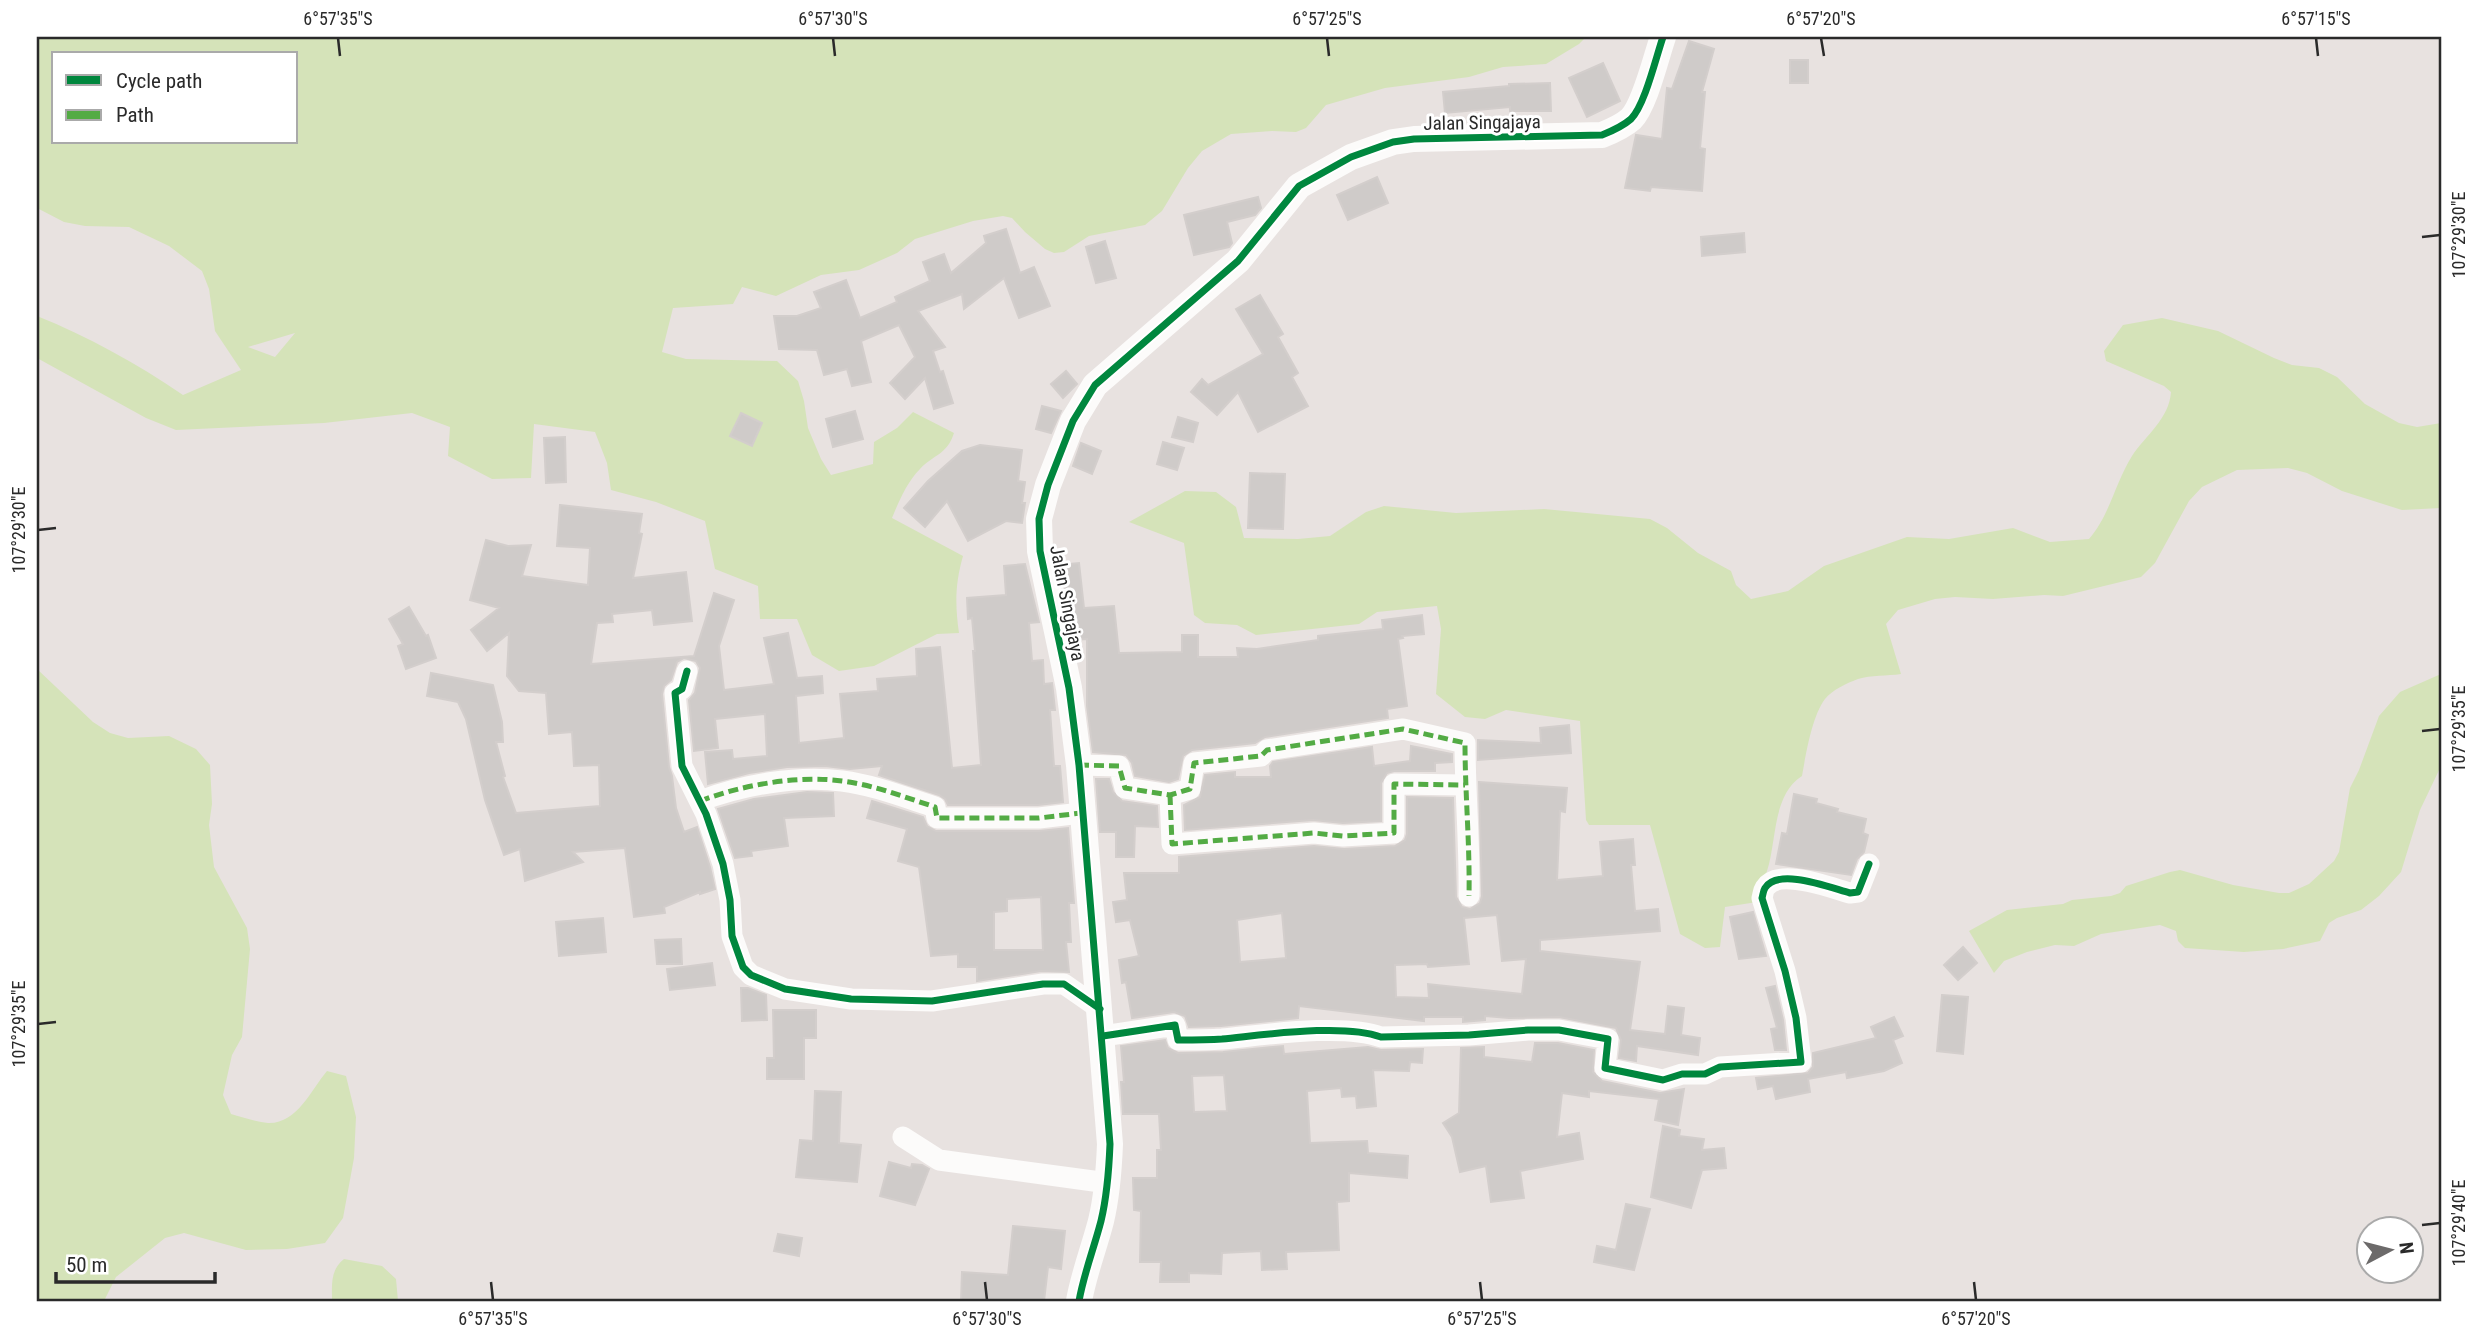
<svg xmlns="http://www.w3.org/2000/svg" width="2478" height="1338" font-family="'Roboto Condensed',sans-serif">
<rect width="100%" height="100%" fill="#e8e2e0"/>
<g fill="#d5e3b9" fill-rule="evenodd">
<path d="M37,37H1586L1579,44L1546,64L1503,67L1469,77L1385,88L1326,105L1306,128L1296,132L1272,131L1231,134L1202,151L1188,168L1162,211L1145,225L1089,236L1064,252L1054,253L1045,249L1025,232L1012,218L1003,216L973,221L915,239L897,253L859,270L821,275L776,296L742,287L733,304L673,308L662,352L686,359L777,361L798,381L804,401L808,428L821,459L831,475L873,464L874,442L897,428L913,412L954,433C947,455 934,454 920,469C907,482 899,501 892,518L963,556C955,584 955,605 959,633L937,634L874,666L839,671L812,655L797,619H760L758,586L715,569L705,521L656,502L611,490L607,463L595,432L534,424L531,478L492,479L448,456L450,427L412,413L324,423L176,430L146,418L37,358V316C89,337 136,363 183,395L241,370L215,331L209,289L202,271L169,246L129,227L85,226L64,222L37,208ZM54,54H296V142H54ZM295,333L275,357L248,347Z"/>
<path d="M2162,318L2218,331L2274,358L2292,365L2319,368L2337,377L2365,404L2399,423L2417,427L2441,423V508L2402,510L2342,491L2307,473L2288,468L2237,470L2202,487L2189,501L2155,563L2141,577L2063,596L2044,595L1993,599L1955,597L1935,599L1898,610L1886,624L1901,674C1887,676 1871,675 1858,679C1847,683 1832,690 1825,699C1812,716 1806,754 1802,776C1772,795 1777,841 1767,871C1764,882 1757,890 1757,902L1725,907L1720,947L1705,948L1680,934L1650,825H1589L1586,820L1580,721L1506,710L1485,719L1465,717L1436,694L1441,629L1437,606L1377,612L1359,624L1256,635L1237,625L1205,623L1194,615L1184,543L1129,522L1185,491L1216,492L1236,507L1244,538L1298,539L1330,536L1366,512L1384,506L1456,513L1544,509L1650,519L1667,528L1698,553L1731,571L1736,585L1751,599L1788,591L1824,566L1907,537L1949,539L2013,528L2050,542L2089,539C2110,515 2115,483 2132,456C2146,435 2169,419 2171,392L2164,386L2106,361L2104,351L2123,325Z"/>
<path d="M37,669L93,722L110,733L128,738L169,736L196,749L210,765L212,804L209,825L214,867L247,928L250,949L242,1037L232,1055L223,1095L231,1114C242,1117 256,1122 268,1123C297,1124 311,1090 327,1071L346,1076L356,1117L354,1158L343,1218L325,1243L287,1249L246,1250L184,1233L165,1238L116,1277L104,1301H37Z"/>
<path d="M2441,674V766L2420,810L2401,872L2379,896L2361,910L2337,918L2329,923L2320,941L2283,949L2244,952L2185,948L2178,941L2176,931L2160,925L2101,934L2074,946L2055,945L2027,952L2004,961L1994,973L1969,931L2007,910L2063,904L2072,900L2111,896L2120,893L2126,886L2170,872L2180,870L2233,885L2279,893H2289L2309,884L2334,861L2339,852L2350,788L2359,770L2379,716L2400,692Z"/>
<path d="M344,1259L382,1266L396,1279L398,1301H332C332,1285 330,1270 344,1259Z"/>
</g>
<g fill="#cfcbc9" stroke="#d3cecc" stroke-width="2" fill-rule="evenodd">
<path d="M1689,41L1714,49L1702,92H1705L1700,148L1705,149L1702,191L1651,187L1650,191L1625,188L1636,135L1662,139L1667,88L1672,89Z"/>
<rect x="1790" y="60" width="18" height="23"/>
<path d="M1603,63L1620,101L1587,117L1569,78Z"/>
<path d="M1550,83L1551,111H1510V107L1445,113L1443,92L1509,86V84Z"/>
<path d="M1377,177L1388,203L1348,220L1337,195Z"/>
<path d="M1258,197L1261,208L1255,215L1227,222L1232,243L1229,247L1194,255L1184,215Z"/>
<path d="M1006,229L1020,273L1034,267L1050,306L1019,318L1004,278L964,309L962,294L918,311L945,347L933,351L940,372L943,371L953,403L934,409L925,378L905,399L890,383L915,357L899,325L861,341L871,382L852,386L847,369L824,375L817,350L779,349L774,316H797L821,308L814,292L846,280L860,318L897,302L895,297L930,281L923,262L944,254L951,273L986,243L984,236Z"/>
<path d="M1744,233L1745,252L1702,256L1701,237Z"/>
<path d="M1105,241L1116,278L1096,283L1086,247Z"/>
<path d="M1260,295L1283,334L1278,337L1298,373L1292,377L1308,406L1258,432L1238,392L1217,415L1191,392L1202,379L1208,385L1263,354L1236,309Z"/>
<path d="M1066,371L1077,384L1063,398L1051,384Z"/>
<path d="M1042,406L1061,411L1051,433L1036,429Z"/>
<path d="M855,411L863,439L833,447L826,419Z"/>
<path d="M741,413L762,423L752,446L730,436Z"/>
<path d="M1178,417L1198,423L1193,442L1172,437Z"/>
<path d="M565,437L566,482L546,483L544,438Z"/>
<path d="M1163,442L1184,448L1177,470L1157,464Z"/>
<path d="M1081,443L1101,451L1092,474L1073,466Z"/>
<path d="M980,445L1022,450L1018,481L1025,482L1022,503H1025L1022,523L1006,521L968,541L947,501L925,527L904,508L928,481L962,451Z"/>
<path d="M1250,473L1285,474L1283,529L1248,528Z"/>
<path d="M560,505L642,514L639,533L642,534L633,578L686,572L692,621L654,625L652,610L612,614L613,622L597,623L591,664L694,656L714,593L734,600L719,646L724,690L774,684L764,638L788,633L797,678L822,676L823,693L796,696L799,743L844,738L840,694L878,691L877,679L917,676L916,649L940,647L952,768L981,765L973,651H975L972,618L968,619L967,598L1006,595L1004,566L1025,564L1039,622L1029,623L1032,661L1043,660L1044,684L1052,683L1053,691L1055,710H1050L1054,766H1060L1063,802L1038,805H948L945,799L939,795L879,775L882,766L850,769L825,766L787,767L749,773L708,784L705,752L732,750L733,759L767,756L765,714L715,719L718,748L694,751L689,700L695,693L700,668L696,661L684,658L677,662L671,680L664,686L662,694L669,767L672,776L676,808L684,832L697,827L710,867L715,889L700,894V892L664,907L665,913L634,917L625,848L573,852L583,862L525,881L520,849L504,855L485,800L466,719L458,702L427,696L431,673L493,685L502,722L503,742H496L505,776L503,777L516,813L600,806L599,765L574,766L572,732L549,734L546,693L519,691L507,676L509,633L487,651L471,630L499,608L470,600L486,540L508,546L531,545L522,576L588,585L590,548L557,546Z"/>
<path d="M1079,563L1084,608L1114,606L1119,653L1182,652V635H1198V657H1238L1237,648L1257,649L1318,640V636L1383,629L1382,620L1422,615L1424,634L1402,636L1403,638L1398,639L1407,706L1387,709L1388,718L1265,737L1255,743L1192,750L1183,756L1178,779L1169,782L1135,776L1132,763L1126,755L1093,752L1087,706V639L1075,640L1073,617L1070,618L1059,565Z"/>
<path d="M409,607L426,636L428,635L436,658L406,669L398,646L403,644L389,619Z"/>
<path d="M1569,725L1571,753L1478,760V740L1541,743L1540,728Z"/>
<path d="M1411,746L1452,754V762L1435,763V771H1394L1387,773L1381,783V821L1343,823L1313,820L1185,830L1184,805L1200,797L1205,775L1235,772V777H1271L1270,766L1273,762L1372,747L1374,766L1410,761Z"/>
<path d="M1096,779H1109L1113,792L1122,801L1157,806L1158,827L1135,826L1134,857H1116V832H1100Z"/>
<path d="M1479,782L1567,788L1565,812L1560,811L1557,880L1603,876L1600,842L1633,839L1635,865H1631L1635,911L1658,909L1660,931L1540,940V951L1640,962L1630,1030L1665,1034L1668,1006L1684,1008L1681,1035L1700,1038L1698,1055L1637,1046L1636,1061L1619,1058L1621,1040L1616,1028L1559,1017L1509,1018L1485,1016V1020L1463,1022V1017H1424V1021L1299,1006L1298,1018L1221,1026L1189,1027L1185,1016L1174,1012L1132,1018L1126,982L1122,983L1119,960L1139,956L1130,920L1116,922L1113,902L1127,900L1124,873H1179V857L1314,846L1344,849L1395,846L1405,840L1407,834V797L1453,798L1456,897L1462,907L1470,909L1480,903L1482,896ZM1282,913L1286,958L1240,962L1237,920ZM1497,915L1502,961L1526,959L1522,994L1428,984L1429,998L1396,997L1395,965L1427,964L1428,967L1469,964L1464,918Z"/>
<path d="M807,792L833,793L834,816L784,818L788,846L751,851L752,856L735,858L718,809L754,799Z"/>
<path d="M1794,794L1817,799L1816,803L1838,809L1837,812L1866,819L1863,833L1868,835L1864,852L1857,859L1851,875L1776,864L1782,833L1787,834Z"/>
<path d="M872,801L923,817L927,826L936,831H1039L1068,828L1074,903H1069L1071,942H1066L1069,972L1041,971L977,981V967H958V954L931,956L919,867L898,861L907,829L867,818ZM1041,897L1043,950H994V912L1007,911V899Z"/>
<path d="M1753,912L1766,956L1739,959L1730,917Z"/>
<path d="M603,918L606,952L559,956L556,922Z"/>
<path d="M681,939L682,964H657L655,940Z"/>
<path d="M1963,947L1977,963L1958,980L1944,965Z"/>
<path d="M712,963L715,985L670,990L667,969Z"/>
<path d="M1775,986L1783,1020L1786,1050H1775L1771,1029L1777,1028L1766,988Z"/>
<path d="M741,988H748L766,995L767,1020L742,1021Z"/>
<path d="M1942,995L1968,997L1963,1054L1937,1051Z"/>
<path d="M773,1010H816V1038H804V1079H767V1058H774Z"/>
<path d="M1894,1017L1903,1036L1893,1040L1902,1063L1884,1071L1847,1078L1846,1072L1808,1079L1810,1092L1776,1099L1773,1086L1758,1089L1756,1078L1808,1073L1813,1067V1053L1876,1038L1871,1027Z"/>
<path d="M1165,1040L1168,1048L1178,1053L1223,1052L1283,1046L1284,1054L1368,1047L1381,1050L1423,1049L1422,1063L1410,1062L1409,1071L1373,1070L1376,1106L1357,1108L1356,1096L1342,1097L1341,1088L1307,1091L1310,1143L1367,1141L1368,1153L1408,1156L1407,1178L1349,1173V1201L1337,1202L1339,1250L1286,1252L1287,1269L1262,1270L1261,1251L1222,1253L1221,1274L1189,1273V1282H1160L1161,1262H1140L1141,1211L1134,1210L1133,1178H1157V1150H1161L1159,1114H1123L1121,1082H1124L1121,1046ZM1224,1075L1227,1111L1194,1112L1192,1076Z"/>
<path d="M1535,1043H1558L1594,1050L1593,1072L1602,1081L1660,1093L1684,1089L1678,1125L1655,1120L1659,1099L1589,1091V1097L1562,1093L1557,1137L1579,1133L1583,1159L1520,1171L1524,1198L1491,1202L1486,1166L1460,1172L1452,1137L1443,1123L1459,1113L1461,1048L1484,1047V1057L1532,1062Z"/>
<path d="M815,1091L841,1092L839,1143L861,1145L857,1182L796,1177L800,1140L813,1141Z"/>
<path d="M1663,1126L1680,1130L1679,1136L1704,1139L1702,1150L1724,1148L1726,1168L1702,1170L1691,1208L1651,1197Z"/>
<path d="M889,1162L911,1168L912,1164L922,1165L929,1169L915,1205L880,1196Z"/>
<path d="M1626,1204L1650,1209L1634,1270L1594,1262L1597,1246L1616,1250Z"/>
<path d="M1013,1226L1065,1231L1061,1269L1048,1267L1044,1301H961L962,1272L1008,1275Z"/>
<path d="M778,1234L802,1238L799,1256L774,1251Z"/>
</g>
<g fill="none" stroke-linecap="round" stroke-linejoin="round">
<g stroke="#fcfbfa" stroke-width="21">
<path d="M687,671L682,689L675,693L682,766L706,814L723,864L730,900L732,936L743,967L751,975L785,989L851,999L932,1001L1043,984H1064L1100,1009"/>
<path d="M1079,765L1119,766L1125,788L1170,795L1190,789L1194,763L1261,756L1267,750L1403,729L1465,743C1465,794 1470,845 1469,896"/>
<path d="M1170,795L1172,844L1314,833L1343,836L1394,833V784L1465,785"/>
<path d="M700,801C742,785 797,775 842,781C874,785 904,797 935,807L937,818H1039L1081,813"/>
<path d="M1103,1036L1175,1025L1178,1040C1193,1040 1208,1040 1222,1039C1264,1035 1343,1023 1381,1037L1469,1035L1528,1030H1559L1608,1039L1605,1068L1663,1080L1682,1074H1705L1720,1067L1801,1062L1796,1018L1785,971L1762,898C1763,895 1763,891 1765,888C1778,867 1831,888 1850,893L1858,892L1869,864"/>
<path d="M903,1137L939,1160L1108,1183"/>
</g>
<path stroke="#fcfbfa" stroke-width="26" d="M1079,1301C1084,1273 1094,1248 1101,1221C1107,1196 1109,1169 1110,1144L1079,765L1069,688L1040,551L1039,519L1048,485L1073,421L1095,385L1238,261L1299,186L1351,157L1393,142L1414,139L1602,135C1612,131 1623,126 1631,119C1645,105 1656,57 1663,37"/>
<g stroke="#53ab44" stroke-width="5" stroke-dasharray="10 5" stroke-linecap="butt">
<path d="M1079,765L1119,766L1125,788L1170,795L1190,789L1194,763L1261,756L1267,750L1403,729L1465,743C1465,794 1470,845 1469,896"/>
<path d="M1170,795L1172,844L1314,833L1343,836L1394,833V784L1465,785"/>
<path d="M700,801C742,785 797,775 842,781C874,785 904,797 935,807L937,818H1039L1081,813"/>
</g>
<g stroke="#fff" stroke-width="11">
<g id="cycleway">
<path d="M687,671L682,689L675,693L682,766L706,814L723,864L730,900L732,936L743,967L751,975L785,989L851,999L932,1001L1043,984H1064L1100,1009"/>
<path d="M1103,1036L1175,1025L1178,1040C1193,1040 1208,1040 1222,1039C1264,1035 1343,1023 1381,1037L1469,1035L1528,1030H1559L1608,1039L1605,1068L1663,1080L1682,1074H1705L1720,1067L1801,1062L1796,1018L1785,971L1762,898C1763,895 1763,891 1765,888C1778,867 1831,888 1850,893L1858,892L1869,864"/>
<path d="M1079,1301C1084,1273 1094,1248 1101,1221C1107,1196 1109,1169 1110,1144L1079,765L1069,688L1040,551L1039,519L1048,485L1073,421L1095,385L1238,261L1299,186L1351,157L1393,142L1414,139L1602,135C1612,131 1623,126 1631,119C1645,105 1656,57 1663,37"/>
</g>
</g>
<use href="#cycleway" stroke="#00873e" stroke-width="7"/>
</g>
<path fill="none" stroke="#2a2a2a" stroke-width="2.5" d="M338,38L340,56M833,38L835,56M1327,38L1329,56M1821,38L1824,56M2316,38L2318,56M2422,237L2440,235M38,530L56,528M2422,731L2440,729M38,1024L56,1022M2422,1225L2440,1223M491,1282L493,1300M985,1282L987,1300M1480,1282L1482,1300M1974,1282L1976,1300"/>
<g text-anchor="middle" stroke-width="6" stroke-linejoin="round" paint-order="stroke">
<g font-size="19" fill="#2a2a2a" stroke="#fff">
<text transform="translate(1482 122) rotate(-1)" y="7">Jalan Singajaya</text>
<text transform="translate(1068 603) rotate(79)" y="7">Jalan Singajaya</text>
</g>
</g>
<rect width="2478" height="1338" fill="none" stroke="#ffffff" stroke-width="77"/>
<rect x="52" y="52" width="245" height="91" fill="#ffffff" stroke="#aaaaaa" stroke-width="2"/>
<rect x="66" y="75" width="35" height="10" fill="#00873e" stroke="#aaaaaa" stroke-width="2"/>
<text x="116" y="88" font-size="21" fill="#2a2a2a">Cycle path</text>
<rect x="66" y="110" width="35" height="10" fill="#53ab44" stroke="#aaaaaa" stroke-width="2"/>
<text x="116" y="122" font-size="21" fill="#2a2a2a">Path</text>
<g transform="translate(2390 1250) rotate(83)"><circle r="33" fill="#ffffff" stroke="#aaaaaa" stroke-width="2"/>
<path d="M0-5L12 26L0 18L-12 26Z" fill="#6c6a6a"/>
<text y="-10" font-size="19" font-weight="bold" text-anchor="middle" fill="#2a2a2a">N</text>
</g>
<path d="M56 1272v10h159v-10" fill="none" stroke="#2a2a2a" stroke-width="3.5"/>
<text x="66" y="1272" font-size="21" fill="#2a2a2a" stroke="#ffffff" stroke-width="5" paint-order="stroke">50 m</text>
<rect x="38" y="38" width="2402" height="1262" fill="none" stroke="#2a2a2a" stroke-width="2.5"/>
<g font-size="18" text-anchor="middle" fill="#2a2a2a">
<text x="338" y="25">6°57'35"S</text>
<text x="833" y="25">6°57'30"S</text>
<text x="1327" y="25">6°57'25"S</text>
<text x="1821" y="25">6°57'20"S</text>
<text x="2316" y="25">6°57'15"S</text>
<text transform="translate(2459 235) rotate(-90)" y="6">107°29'30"E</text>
<text transform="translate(19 530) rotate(-90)" y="6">107°29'30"E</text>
<text transform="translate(2459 729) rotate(-90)" y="6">107°29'35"E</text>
<text transform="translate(19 1024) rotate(-90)" y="6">107°29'35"E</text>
<text transform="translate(2459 1223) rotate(-90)" y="6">107°29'40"E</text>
<text x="493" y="1325">6°57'35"S</text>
<text x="987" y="1325">6°57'30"S</text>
<text x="1482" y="1325">6°57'25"S</text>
<text x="1976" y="1325">6°57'20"S</text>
</g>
</svg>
